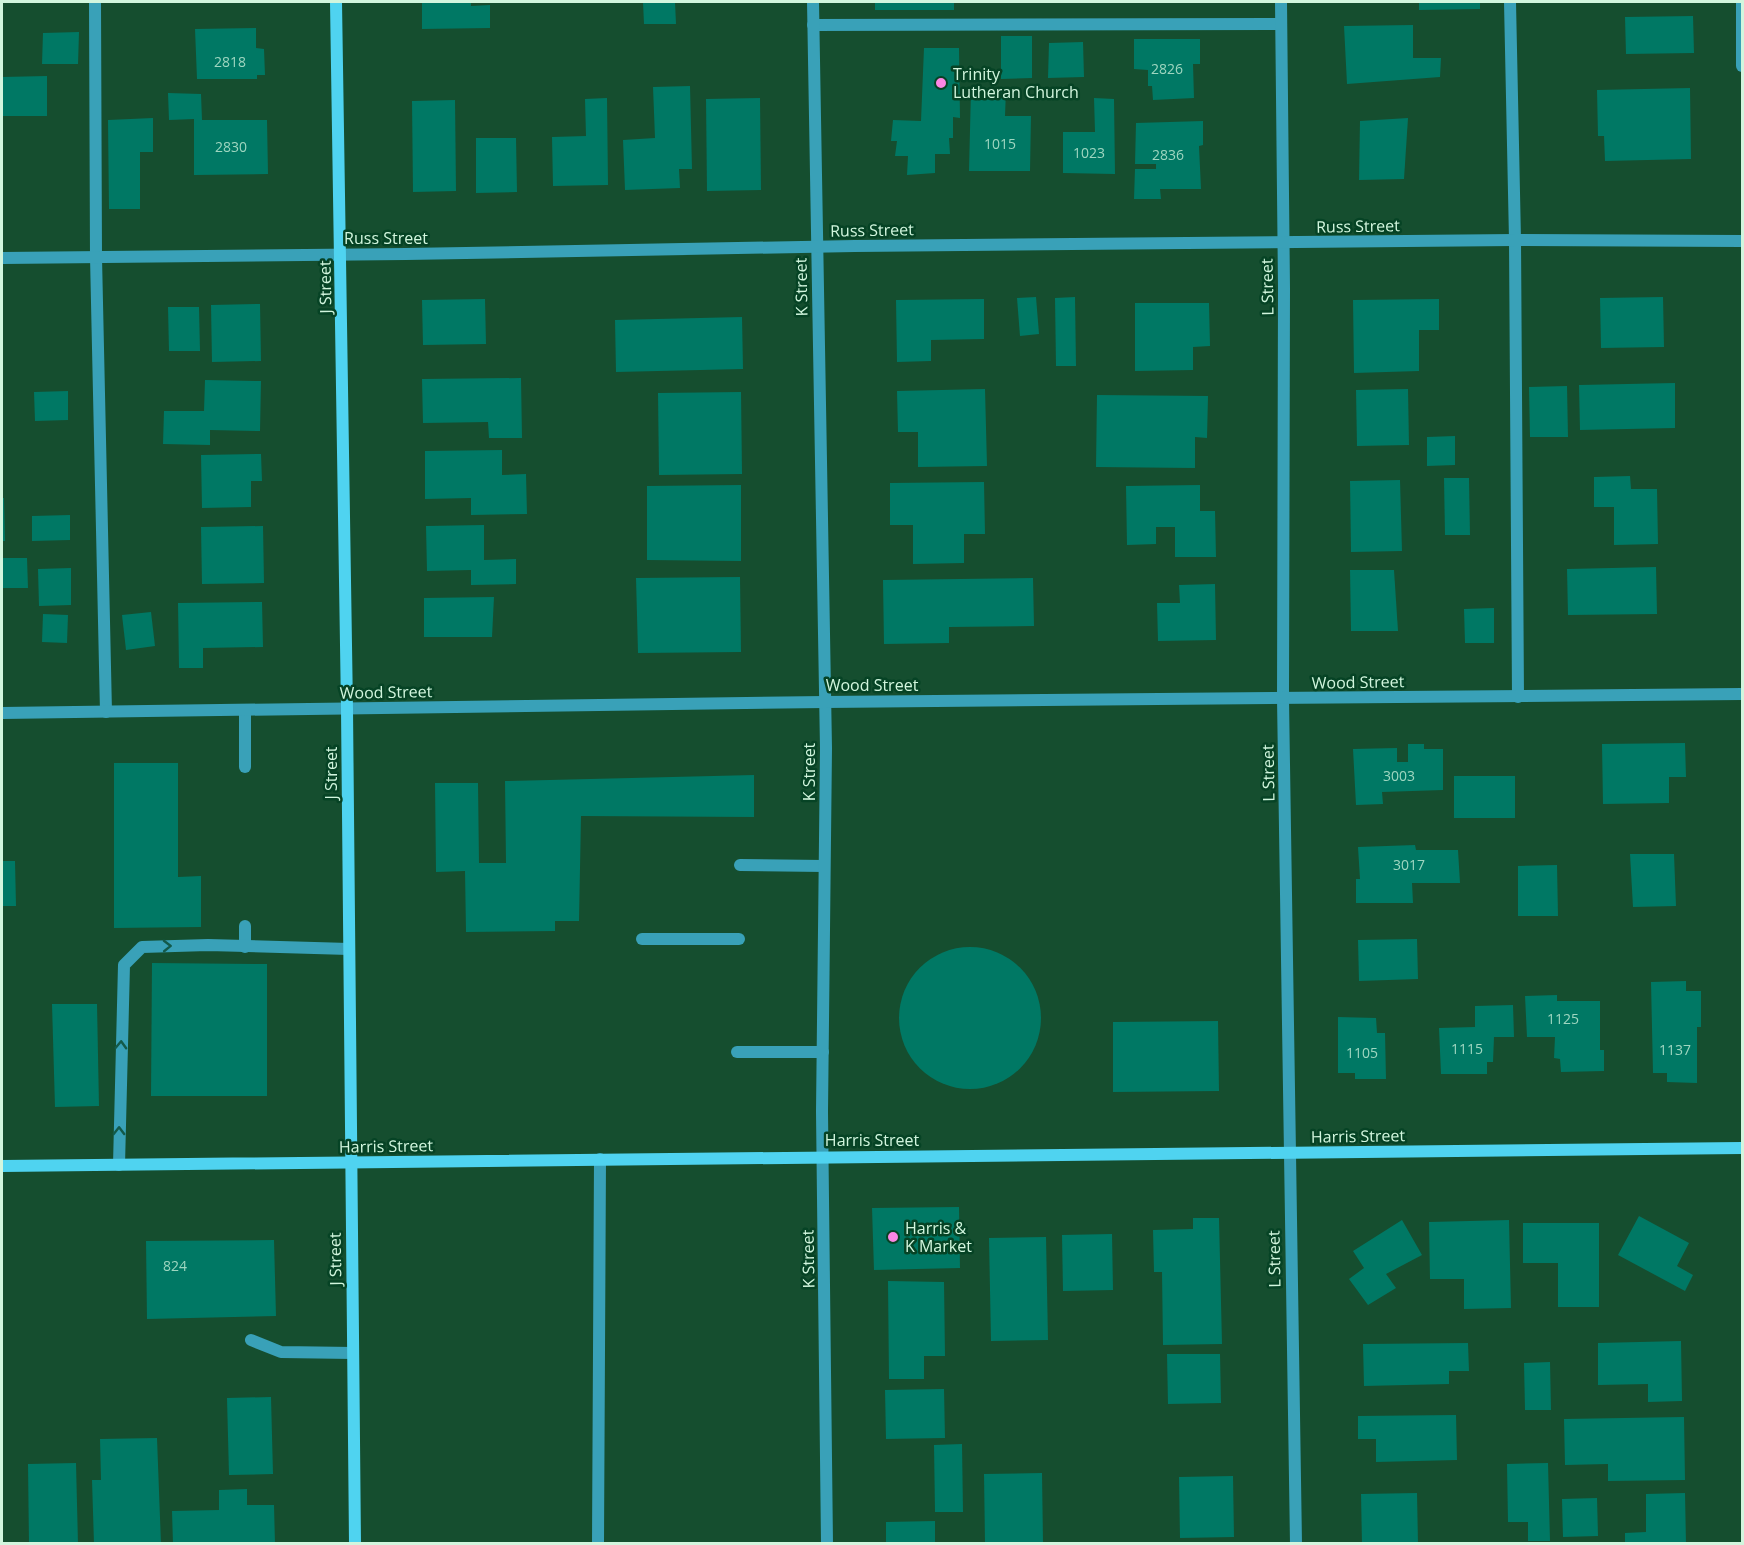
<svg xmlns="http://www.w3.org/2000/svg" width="1744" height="1545" font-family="'Open Sans',sans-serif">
<rect width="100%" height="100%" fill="#154e2f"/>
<g fill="#007864">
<path d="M422,2H471V6L490,5V28L422,29Z"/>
<path d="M643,2H675L676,24H644Z"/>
<rect x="875" y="2" width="79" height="8"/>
<path d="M1419,2H1480V9L1419,10Z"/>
<path d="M1693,16L1694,53L1626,54L1625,17Z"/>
<path d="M1413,25V58H1441L1440,77L1347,84L1344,26Z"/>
<path d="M256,28V48L264,49L265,75H257V79H197L195,29Z"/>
<path d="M79,32L78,64H42L43,33Z"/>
<path d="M1001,36H1032V78L1001,79Z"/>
<path d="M1134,39H1200V64H1193L1194,98L1153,100L1152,86H1148V70L1134,69Z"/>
<path d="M1083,42L1084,77L1048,78L1049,43Z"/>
<path d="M924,48H959L960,118L953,117V138H949L950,154H935V173L907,175L908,156H895L897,141H891L893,120L921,121Z"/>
<path d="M47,76V116H2V77Z"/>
<path d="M690,86L692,169H679L680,188L625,190L623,140L655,138L653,87Z"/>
<path d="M1690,88L1691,159L1605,161L1604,136H1598L1597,90Z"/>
<path d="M971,89L1006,90L1005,116H1031L1030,171H969Z"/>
<path d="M168,93L201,94L202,120H267L268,174L194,175V119L169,120Z"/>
<path d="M607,98L608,185L553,186L552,137L586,136L585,99Z"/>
<path d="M760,98L761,190L707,191L706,99Z"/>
<path d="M1094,98L1114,99L1115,174L1063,173V132H1095Z"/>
<path d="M455,100L456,191L413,192L412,101Z"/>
<path d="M153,118V152H140V209H109L108,120Z"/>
<path d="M1408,118L1404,179L1359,180L1360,121Z"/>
<path d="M1203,121V145L1199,146L1201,189H1160L1161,199H1134L1135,169H1156V164H1135L1136,123Z"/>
<path d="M476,138H516L517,192L476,193Z"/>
<path d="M1036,297L1039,334L1020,336L1017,298Z"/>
<path d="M1075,297L1076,366H1056L1055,298Z"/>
<path d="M1663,297L1664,347L1601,348L1600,298Z"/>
<path d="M485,299L486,344L423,345L422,300Z"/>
<path d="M984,299V339L931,340V361L897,362L896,300Z"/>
<path d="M1439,299V330H1419V371L1354,373L1353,300Z"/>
<path d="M1135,303H1209L1210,346L1193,347V370L1135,371Z"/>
<path d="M260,304L261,361L212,362L211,305Z"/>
<path d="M168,307H199L200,351H169Z"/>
<path d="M742,317L743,369L616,372L615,320Z"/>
<path d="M521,378L522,438H489L488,422L423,423L422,379Z"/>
<path d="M205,380L261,381L260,431L210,430V445L163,444L164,411H204Z"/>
<path d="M1675,383V428L1580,430L1579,385Z"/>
<path d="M1567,386L1568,437H1530L1529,387Z"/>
<path d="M985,389L987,466L918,467V432H898L897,391Z"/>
<path d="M1408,389L1409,445L1357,446L1356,390Z"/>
<path d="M68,391V420L35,421L34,392Z"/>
<path d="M741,392L742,474L659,475L658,393Z"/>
<path d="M1097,395L1208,396L1207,438L1195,437V468L1096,467Z"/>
<path d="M1455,436V465L1427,466V437Z"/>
<path d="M502,450V475L526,474L527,514L471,515V498L425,499V451Z"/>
<path d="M261,454L262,481H251V507L202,508L201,455Z"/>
<path d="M1630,476L1631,489H1657L1658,544L1614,545V507H1594V477Z"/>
<path d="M1444,478H1469L1470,535H1445Z"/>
<path d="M1400,480L1402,551L1351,552L1350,481Z"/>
<path d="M984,482L985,534H964V563L913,564V525H890V483Z"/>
<path d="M741,485V561L647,560V486Z"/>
<path d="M1200,485V511H1215L1216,557H1175V527H1156V544L1127,545L1126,486Z"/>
<path d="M2,498H4L5,541H2Z"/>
<path d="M70,515V540L32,541V516Z"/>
<path d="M484,525V560L516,559V584L471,585V570L427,571L426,526Z"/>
<path d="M263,526L264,583L202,584L201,527Z"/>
<path d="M2,558H27L28,588H2Z"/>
<path d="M1656,567L1657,614L1568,615L1567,569Z"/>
<path d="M71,568V605L39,606L38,569Z"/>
<path d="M1350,570H1394L1398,631H1351Z"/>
<path d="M740,577L741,652L638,653L636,578Z"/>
<path d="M1033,578L1034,626L949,627V643L884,644L883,580Z"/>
<path d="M1215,584L1216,640L1158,641L1157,603H1180L1179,585Z"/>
<path d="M494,597L492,637H424V598Z"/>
<path d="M262,602L263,647L203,648V668H179L178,603Z"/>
<path d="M1494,608V643H1465L1464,609Z"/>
<path d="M151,612L155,646L126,650L122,615Z"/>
<path d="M43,614L68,615L67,643L42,642Z"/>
<path d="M1685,743L1686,777H1669V803L1603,804L1602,744Z"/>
<path d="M1408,744H1424V749H1443V790L1382,792L1383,804L1356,805L1353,749L1397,748V762H1408Z"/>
<path d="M114,763H178V877L201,876V927L114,928Z"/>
<path d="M754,775V817L581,816L579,921H555V931L466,932L465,871L436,872L435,783H478L479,863H506L505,781Z"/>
<rect x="1454" y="776" width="61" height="42"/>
<path d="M1415,845L1416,850H1458L1460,883H1412L1413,903H1356V879H1360L1358,847Z"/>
<path d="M1630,854H1674L1676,906L1633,907Z"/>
<path d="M2,861H15L16,906H2Z"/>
<path d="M1557,865L1558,916H1518V866Z"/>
<path d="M1417,939L1418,979L1359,981L1358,940Z"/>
<circle cx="970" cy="1018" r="71"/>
<path d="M152,963L267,964V1096H151Z"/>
<path d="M1686,981V991H1701V1027H1697V1083L1667,1082V1073H1653L1651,982Z"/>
<path d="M1557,995V1001H1600V1050H1604V1071L1561,1072L1560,1059L1554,1058L1555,1037H1527L1525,996Z"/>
<path d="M52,1004H97L99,1106L55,1107Z"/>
<path d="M1513,1005L1514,1037H1494L1493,1062H1487V1074H1441L1439,1028L1475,1027V1006Z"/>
<path d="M1338,1017L1376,1018L1377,1033H1385L1386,1079H1355V1073H1338Z"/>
<path d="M1218,1021L1219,1091L1113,1092V1022Z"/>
<path d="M959,1207L960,1268L874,1270L872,1208Z"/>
<path d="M1639,1216L1689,1243L1677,1266L1693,1275L1685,1291L1618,1255Z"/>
<path d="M1193,1218H1219L1222,1344L1163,1345L1162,1272H1154L1153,1230L1193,1229Z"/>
<path d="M1402,1220L1422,1255L1386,1274L1396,1288L1368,1305L1349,1279L1364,1268L1353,1251Z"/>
<path d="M1509,1220L1511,1308L1464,1309V1279H1430L1429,1222Z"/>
<path d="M1523,1223H1599V1307H1558V1263H1523Z"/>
<path d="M1112,1234L1113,1290L1063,1291L1062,1235Z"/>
<path d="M1046,1237L1048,1340L991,1341L989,1238Z"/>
<path d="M274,1240L276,1316L147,1319L146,1241Z"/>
<path d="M888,1281L944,1282L945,1356H924V1379H889Z"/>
<path d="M1681,1341L1682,1401L1648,1402V1384L1598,1385V1343Z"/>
<path d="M1468,1343L1469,1371H1449V1384L1364,1386L1363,1344Z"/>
<path d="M1167,1354H1220L1221,1403L1168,1404Z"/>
<path d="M1550,1362L1551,1410H1525L1524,1363Z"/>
<path d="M944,1389L945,1438L886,1439L885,1390Z"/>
<path d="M271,1397L273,1474L229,1475L227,1398Z"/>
<path d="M1456,1415L1457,1460L1376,1462V1439H1358V1416Z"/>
<path d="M1684,1417L1685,1480L1608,1481V1464L1565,1465L1564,1419Z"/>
<path d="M157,1438L161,1544H94L92,1480H101L100,1439Z"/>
<path d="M962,1444L963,1512H935L934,1445Z"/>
<path d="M76,1463L78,1544H29L28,1464Z"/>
<path d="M1548,1463L1550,1541H1528V1522H1508L1507,1464Z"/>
<path d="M1042,1473L1043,1542L985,1543L984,1474Z"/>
<path d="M1233,1476L1234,1537L1180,1538L1179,1477Z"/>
<path d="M247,1489V1505H274L275,1544H173L172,1511L219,1510V1490Z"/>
<path d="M1417,1493L1418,1544H1362L1361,1494Z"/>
<path d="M1685,1493L1686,1544H1625V1533L1646,1532V1494Z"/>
<path d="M1597,1498L1598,1536L1563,1537L1562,1499Z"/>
<path d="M935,1521V1544H886V1522Z"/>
</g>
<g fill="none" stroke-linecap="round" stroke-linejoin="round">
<g stroke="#39a1b8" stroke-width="12">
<path d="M95,2L96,257L106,712"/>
<path d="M1510,2L1515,240L1518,697"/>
<path d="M813,25L1281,24"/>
<path d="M245,711V767"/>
<path d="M740,865L824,866"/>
<path d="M642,939H739"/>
<path d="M245,947V926"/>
<path d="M737,1052H823"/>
<path d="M119,1165L124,965L142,947L208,945L349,949"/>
<path d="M251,1340L281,1352L353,1353"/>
<path d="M598,1544L600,1159"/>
</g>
<g stroke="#39a1b8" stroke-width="12">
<path d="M813,2L826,748L822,1112L827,1544"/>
<path d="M1281,2L1284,288L1283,699L1296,1544"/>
<path d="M1742,2V66"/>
<path d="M2,258L406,254L855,246L1515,240L1742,241"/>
<path d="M2,713L825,702L1742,694"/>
</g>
<g stroke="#4fd3f0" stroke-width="12">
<path d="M336,2L347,709L355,1544"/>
<path d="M2,1166L1742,1148"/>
</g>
</g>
<defs><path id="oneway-chevron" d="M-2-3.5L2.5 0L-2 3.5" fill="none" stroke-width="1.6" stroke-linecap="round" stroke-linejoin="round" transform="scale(1.5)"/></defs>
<g stroke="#135a4a">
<use href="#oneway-chevron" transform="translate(167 946) rotate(-1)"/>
<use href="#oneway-chevron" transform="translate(121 1045) rotate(-88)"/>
<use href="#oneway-chevron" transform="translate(119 1131) rotate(-89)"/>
</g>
<g fill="#fc86e4" stroke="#064325" stroke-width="2">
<circle cx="941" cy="83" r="6"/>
<circle cx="893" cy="1237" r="6"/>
</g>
<g text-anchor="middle" stroke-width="5" stroke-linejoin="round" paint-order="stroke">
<g font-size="14" fill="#9ed6c0">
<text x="230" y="67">2818</text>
<text x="1167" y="74">2826</text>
<text x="1000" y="149">1015</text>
<text x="231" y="152">2830</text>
<text x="1089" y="158">1023</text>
<text x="1168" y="160">2836</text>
<text x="1399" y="781">3003</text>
<text x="1409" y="870">3017</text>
<text x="1563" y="1024">1125</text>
<text x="1467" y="1054">1115</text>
<text x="1675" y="1055">1137</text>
<text x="1362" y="1058">1105</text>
<text x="175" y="1271">824</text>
</g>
<g font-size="16" fill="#d2f6de" stroke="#064325" text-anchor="start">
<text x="953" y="80">Trinity<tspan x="953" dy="18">Lutheran Church</tspan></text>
<text x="905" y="1234">Harris &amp;<tspan x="905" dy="18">K Market</tspan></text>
</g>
<g font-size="16" fill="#d2f6de" stroke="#064325">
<text transform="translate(1358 226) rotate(-1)" y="6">Russ Street</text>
<text transform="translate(872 230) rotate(-1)" y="6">Russ Street</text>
<text x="386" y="244">Russ Street</text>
<text transform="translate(325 287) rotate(-91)" y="6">J Street</text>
<text transform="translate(801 287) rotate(-91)" y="6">K Street</text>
<text transform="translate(1267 287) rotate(-91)" y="6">L Street</text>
<text transform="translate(1358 682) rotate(-1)" y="6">Wood Street</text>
<text x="872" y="691">Wood Street</text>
<text transform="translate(386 692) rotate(-1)" y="6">Wood Street</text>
<text transform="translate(809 772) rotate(-90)" y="6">K Street</text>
<text transform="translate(331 773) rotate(-90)" y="6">J Street</text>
<text transform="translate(1268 773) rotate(-91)" y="6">L Street</text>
<text transform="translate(1358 1136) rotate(-1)" y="6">Harris Street</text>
<text x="872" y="1146">Harris Street</text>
<text transform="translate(386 1146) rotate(-1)" y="6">Harris Street</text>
<text transform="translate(335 1259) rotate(-91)" y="6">J Street</text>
<text transform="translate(808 1259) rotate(-91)" y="6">K Street</text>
<text transform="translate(1274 1259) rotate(-91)" y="6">L Street</text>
</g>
</g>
<rect width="1744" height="1545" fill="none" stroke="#d2f6de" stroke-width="6"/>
</svg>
